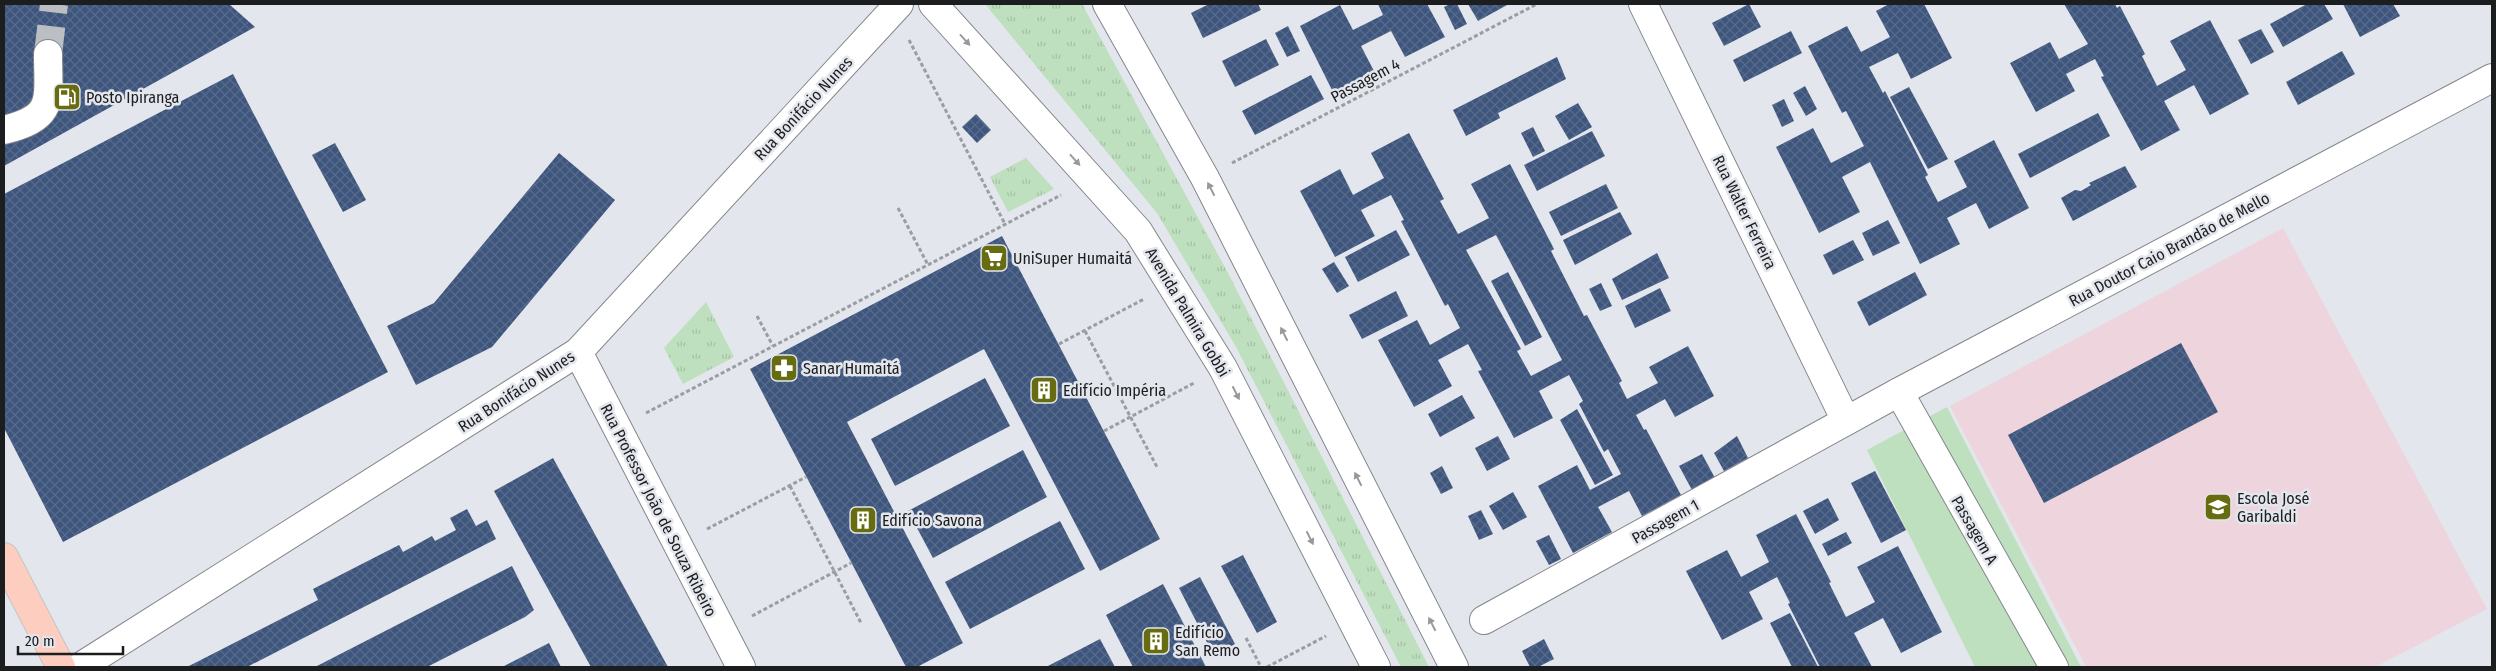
<svg xmlns="http://www.w3.org/2000/svg" width="2496" height="671" font-family="'Fira Sans Condensed',sans-serif">
<defs>
<pattern id="grass-tufts" width="24" height="20" patternUnits="userSpaceOnUse" patternTransform="scale(1.25)"><rect width="24" height="20" fill="#bee0be"/><path d="M3 7l-1-3M5 7V3M7 7l1-3M15 17l-1-3M17 17v-4M19 17l1-3" fill="none" stroke="#a3c0a3"/></pattern>
<pattern id="building-cross-hatch" width="8" height="8" patternUnits="userSpaceOnUse" patternTransform="scale(1.25)"><rect width="8" height="8" fill="#3e567e"/><path d="M0 0l8 8M0 8l8-8" fill="none" stroke="#576a8a"/></pattern>
</defs>
<rect width="100%" height="100%" fill="#e3e6ec"/>
<path fill="#eed4dc" d="M2283,228L2487,609L2375,667H2086L1950,406Z"/>
<g fill="url(#grass-tufts)">
<path d="M985,4H1082L1228,273L1429,667H1401L1236,347L1157,213Z"/>
<path d="M1026,158L1054,189L1008,212L990,177Z"/>
<path d="M706,302L734,357L683,384L664,348Z"/>
</g>
<path fill="#bee0be" d="M1947,407L2081,667H1975L1867,450Z"/>
<g fill="url(#building-cross-hatch)" fill-rule="evenodd">
<path d="M4,4H229L255,27L4,166Z"/>
<path d="M1209,4H1258L1261,10L1203,38L1191,13Z"/>
<path d="M1378,4H1427L1445,37L1405,57L1391,31L1361,46L1375,73L1334,94L1300,26L1340,5L1353,30L1383,15Z"/>
<path d="M1450,4H1457L1467,24L1455,30L1444,7Z"/>
<path d="M1468,4H1509L1478,21Z"/>
<path d="M1749,4L1761,27L1724,46L1712,23Z"/>
<path d="M1889,4H1924L1952,58L1911,79L1898,53L1869,67L1883,93L1885,91L1928,175L1925,177L1938,202L1967,187L1954,161L1994,140L2029,208L1989,229L1976,203L1947,218L1960,244L1920,264L1870,162L1842,177L1860,212L1819,233L1776,147L1813,128L1831,163L1864,146L1846,111L1842,113L1808,46L1847,26L1861,52L1890,37L1876,11Z"/>
<path d="M2064,4H2115L2117,8L2120,6L2145,54L2142,56L2157,86L2186,70L2170,41L2210,20L2249,94L2210,115L2194,85L2164,101L2180,130L2141,151L2101,77L2104,76L2095,59L2066,74L2075,91L2036,112L2010,63L2050,42L2059,59L2088,44Z"/>
<path d="M2307,4H2324L2333,19L2283,47L2270,24Z"/>
<path d="M2343,4H2393L2400,16L2360,37Z"/>
<path d="M1288,26L1300,51L1287,57L1275,33Z"/>
<path d="M2261,29L2274,52L2251,64L2238,40Z"/>
<path d="M1791,31L1802,53L1744,82L1733,60Z"/>
<path d="M1266,39L1279,65L1235,87L1222,61Z"/>
<path d="M2342,51L2355,74L2298,105L2286,82Z"/>
<path d="M1557,57L1566,79L1498,113L1500,118L1466,136L1453,110Z"/>
<path d="M233,74L388,372L63,542L4,428V194Z"/>
<path d="M1311,75L1324,99L1255,135L1242,111Z"/>
<path d="M1805,86L1817,109L1806,116L1793,93Z"/>
<path d="M1909,87L1948,159L1928,169L1890,97Z"/>
<path d="M1784,99L1794,121L1782,127L1772,105Z"/>
<path d="M1578,103L1592,127L1569,140L1555,116Z"/>
<path d="M2098,113L2110,136L2030,178L2018,154Z"/>
<path d="M976,114L991,130L977,143L962,127Z"/>
<path d="M1533,127L1545,151L1533,157L1521,133Z"/>
<path d="M1592,131L1605,156L1537,191L1524,165Z"/>
<path d="M1409,133L1444,199L1440,201L1458,234L1489,218L1471,184L1510,164L1554,249L1551,251L1584,316L1587,315L1622,381L1619,383L1627,399L1658,383L1649,367L1688,346L1714,396L1675,417L1665,399L1636,415L1644,430L1646,429L1681,495L1642,516L1629,491L1598,507L1612,532L1573,553L1538,486L1577,465L1590,490L1621,474L1608,449L1604,452L1579,404L1583,401L1569,375L1539,391L1553,418L1514,438L1478,371L1482,370L1468,344L1438,360L1452,386L1414,407L1378,340L1417,320L1430,345L1460,328L1448,304L1445,306L1401,221L1404,220L1391,195L1361,210L1375,236L1335,257L1300,191L1340,169L1353,195L1384,178L1371,153ZM1496,235L1562,360L1531,376L1517,351L1521,349L1466,250Z"/>
<path d="M335,143L366,200L343,212L312,155Z"/>
<path d="M559,153L615,200L492,347L416,385L387,326L434,303Z"/>
<path d="M2125,166L2137,187L2073,221L2061,198L2075,190L2081,191L2091,185L2089,183Z"/>
<path d="M1606,184L1618,208L1561,236L1549,212Z"/>
<path d="M1620,212L1632,234L1575,265L1563,240Z"/>
<path d="M1888,220L1900,243L1873,256L1862,233Z"/>
<path d="M1396,230L1410,255L1358,282L1345,257Z"/>
<path d="M1002,236L1160,539L1100,571L984,349L847,422L963,643L917,667H906L750,369Z"/>
<path d="M1853,240L1864,260L1833,275L1823,255Z"/>
<path d="M1657,253L1669,278L1622,300L1612,279Z"/>
<path d="M1334,262L1349,286L1337,293L1322,269Z"/>
<path d="M1508,272L1542,337L1525,346L1491,281Z"/>
<path d="M1915,272L1927,295L1869,326L1857,302Z"/>
<path d="M1601,283L1612,306L1600,311L1589,289Z"/>
<path d="M1660,288L1671,311L1635,328L1625,306Z"/>
<path d="M1396,291L1408,316L1362,339L1349,315Z"/>
<path d="M2181,343L2218,412L2044,503L2008,435Z"/>
<path d="M985,378L1010,426L895,486L871,439Z"/>
<path d="M1462,395L1475,418L1440,437L1428,414Z"/>
<path d="M1577,409L1613,475L1595,485L1560,420Z"/>
<path d="M1498,436L1510,459L1487,471L1475,448Z"/>
<path d="M1737,436L1748,458L1724,471L1714,453Z"/>
<path d="M1023,450L1047,497L933,558L908,511Z"/>
<path d="M1702,454L1715,478L1692,490L1679,466Z"/>
<path d="M553,458L668,667H591L494,491Z"/>
<path d="M1442,466L1453,488L1441,494L1430,473Z"/>
<path d="M1875,471L1906,530L1881,543L1851,483Z"/>
<path d="M1513,492L1527,517L1503,530L1489,506Z"/>
<path d="M1828,498L1839,520L1815,534L1803,511Z"/>
<path d="M467,509L476,526L487,520L496,539L247,667H187L318,600L313,589L399,545L403,552L432,536L435,541L456,530L450,518Z"/>
<path d="M1481,510L1493,534L1479,540L1468,516Z"/>
<path d="M1796,514L1831,582L1829,583L1846,617L1875,602L1857,567L1898,546L1942,632L1901,653L1883,618L1854,633L1872,667H1820L1788,604L1790,603L1777,577L1749,592L1763,619L1722,640L1686,571L1727,550L1741,577L1769,562L1756,535Z"/>
<path d="M1060,521L1085,569L970,629L945,582Z"/>
<path d="M1846,532L1852,543L1828,556L1822,544Z"/>
<path d="M1549,535L1561,559L1549,565L1536,541Z"/>
<path d="M1243,555L1277,622L1257,633L1221,566Z"/>
<path d="M512,566L534,610L525,617L427,667H315Z"/>
<path d="M1200,577L1235,644L1214,656L1179,588Z"/>
<path d="M1163,584L1206,667H1133L1106,615Z"/>
<path d="M1790,613L1818,667H1792L1770,623Z"/>
<path d="M1100,639L1115,667H1046Z"/>
<path d="M1544,639L1554,659L1538,667H1530L1522,651Z"/>
<path d="M549,643L561,667H502Z"/>
</g>
<g fill="none" stroke-linecap="round" stroke-linejoin="round">
<path stroke="#bbbec3" stroke-width="28" stroke-dasharray="28 14" stroke-linecap="butt" d="M48,54L54,4"/>
<g stroke="#84878c" stroke-width="30">
<g id="minor">
<path d="M933,4L1138,231L1223,368L1376,667"/>
<path d="M1107,4L1205,178L1454,667"/>
<path d="M1643,4L1846,421"/>
<path d="M4,130C56,117 48,100 48,54"/>
<path d="M578,352L741,667"/>
<path d="M1899,392L2054,667"/>
<path d="M1484,620L1899,392L2492,78"/>
<path d="M80,667L578,352L899,4"/>
</g>
</g>
<g stroke="#c4c4c5" stroke-width="30">
<path id="major" d="M4,557L61,667"/>
</g>
<g stroke="#9a9da1" stroke-width="3" stroke-dasharray="4 2.5" stroke-linecap="butt">
<path d="M909,40L1005,224"/>
<path d="M1232,163L1537,4"/>
<path d="M898,208L928,265"/>
<path d="M757,316L773,346"/>
<path d="M1085,331L1157,467"/>
<path d="M1059,344L1144,299"/>
<path d="M646,413L1061,195"/>
<path d="M1104,431L1194,383"/>
<path d="M790,486L861,623"/>
<path d="M707,529L806,477"/>
<path d="M752,616L851,563"/>
<path d="M1246,638L1261,667"/>
<path d="M1267,667L1326,636"/>
</g>
<use href="#minor" stroke="#fff" stroke-width="28"/>
<use href="#major" stroke="#fdcec0" stroke-width="28"/>
</g>
<defs><path id="oneway-solid" d="M-6-.8H1V-3.2L6.5 0L1 3.2V.8H-6Z" transform="scale(1.25)"/></defs>
<g fill="#98999a">
<use href="#oneway-solid" transform="translate(965 40) rotate(48)"/>
<use href="#oneway-solid" transform="translate(1075 160) rotate(48)"/>
<use href="#oneway-solid" transform="translate(1211 189) rotate(-117)"/>
<use href="#oneway-solid" transform="translate(1284 334) rotate(-117)"/>
<use href="#oneway-solid" transform="translate(1236 393) rotate(63)"/>
<use href="#oneway-solid" transform="translate(1358 479) rotate(-117)"/>
<use href="#oneway-solid" transform="translate(1310 538) rotate(63)"/>
<use href="#oneway-solid" transform="translate(1432 624) rotate(-117)"/>
</g>
<defs>
<g id="fuel-square" transform="scale(1.4375)"><rect x="-9" y="-9" width="18" height="18" rx="4" fill="#676c10" stroke="#e3e6ec"/><path d="M-5.5-6h7V0h2V4h1.3V-2.5L3-4.5l.8-.8L6-3V5H2.5V1h-1V6h-7ZM-4.2-4.7v3.2H.2V-4.7Z" fill="#fff"/></g>
<g id="supermarket-square" transform="scale(1.4375)"><rect x="-9" y="-9" width="18" height="18" rx="4" fill="#676c10" stroke="#e3e6ec"/><path d="M-6-5.5h2.5l.6 2H6L4.5 2H-2.5L-4.4-4H-6ZM-1.5 3.2a1.3 1.3 0 1 0 .1 0ZM3 3.2a1.3 1.3 0 1 0 .1 0Z" fill="#fff"/></g>
<g id="pharmacy-square" transform="scale(1.4375)"><rect x="-9" y="-9" width="18" height="18" rx="4" fill="#676c10" stroke="#e3e6ec"/><path d="M-2-6h4v4h4v4h-4v4h-4v-4h-4v-4h4Z" fill="#fff"/></g>
<g id="building-square" transform="scale(1.4375)"><rect x="-9" y="-9" width="18" height="18" rx="4" fill="#676c10" stroke="#e3e6ec"/><path d="M-4-6H4V6H1V3H-1V6H-4ZM-2.5-4.3h1.7v1.8h-1.7ZM.8-4.3h1.7v1.8H.8ZM-2.5-1h1.7V.8h-1.7ZM.8-1h1.7V.8H.8Z" fill="#fff"/></g>
<g id="school-square" transform="scale(1.4375)"><rect x="-9" y="-9" width="18" height="18" rx="4" fill="#676c10" stroke="#e3e6ec"/><path d="M0-5L7-2L0 1L-7-2ZM-4 1L0 2.5L4 1V4Q0 6-4 4Z" fill="#fff"/></g>
</defs>
<g fill-rule="evenodd">
<use href="#fuel-square" x="67" y="97"/>
<use href="#supermarket-square" x="994" y="258"/>
<use href="#pharmacy-square" x="784" y="368"/>
<use href="#building-square" x="1044" y="390"/>
<use href="#school-square" x="2218" y="507"/>
<use href="#building-square" x="863" y="520"/>
<use href="#building-square" x="1156" y="641"/>
</g>
<g text-anchor="middle" stroke-width="5" stroke-linejoin="round" paint-order="stroke">
<g font-size="16" fill="#1b1d1f" stroke="#e3e6ec">
<text transform="translate(1365 80) rotate(-28)" y="6">Passagem 4</text>
<text transform="translate(803 108) rotate(-47)" y="6">Rua Bonifácio Nunes</text>
<text transform="translate(1745 212) rotate(64)" y="6">Rua Walter Ferreira</text>
<text transform="translate(2169 249) rotate(-28)" y="6">Rua Doutor Caio Brandão de Mello</text>
<text transform="translate(1188 312) rotate(59)" y="6">Avenida Palmira Gobbi</text>
<text transform="translate(516 391) rotate(-33)" y="6">Rua Bonifácio Nunes</text>
<text transform="translate(659 510) rotate(63)" y="6">Rua Professor João de Souza Ribeiro</text>
<text transform="translate(1665 521) rotate(-29)" y="6">Passagem 1</text>
<text transform="translate(1975 530) rotate(60)" y="6">Passagem A</text>
</g>
<g font-size="16" fill="#1b1d1f" stroke="#e3e6ec" text-anchor="start">
<text x="86" y="103">Posto Ipiranga</text>
<text x="1013" y="264">UniSuper Humaitá</text>
<text x="803" y="374">Sanar Humaitá</text>
<text x="1063" y="396">Edifício Impéria</text>
<text x="2237" y="504">Escola José<tspan x="2237" dy="18">Garibaldi</tspan></text>
<text x="882" y="526">Edifício Savona</text>
<text x="1175" y="638">Edifício<tspan x="1175" dy="18">San Remo</tspan></text>
</g>
</g>
<rect width="2496" height="671" fill="none" stroke="#1b1d1f" stroke-width="10"/>
<path d="M18 646v8h105v-8" fill="none" stroke="#1b1d1f" stroke-width="2.5"/>
<text x="25" y="646" font-size="15" fill="#1b1d1f" stroke="#e3e6ec" stroke-width="4" paint-order="stroke">20 m</text>
</svg>
